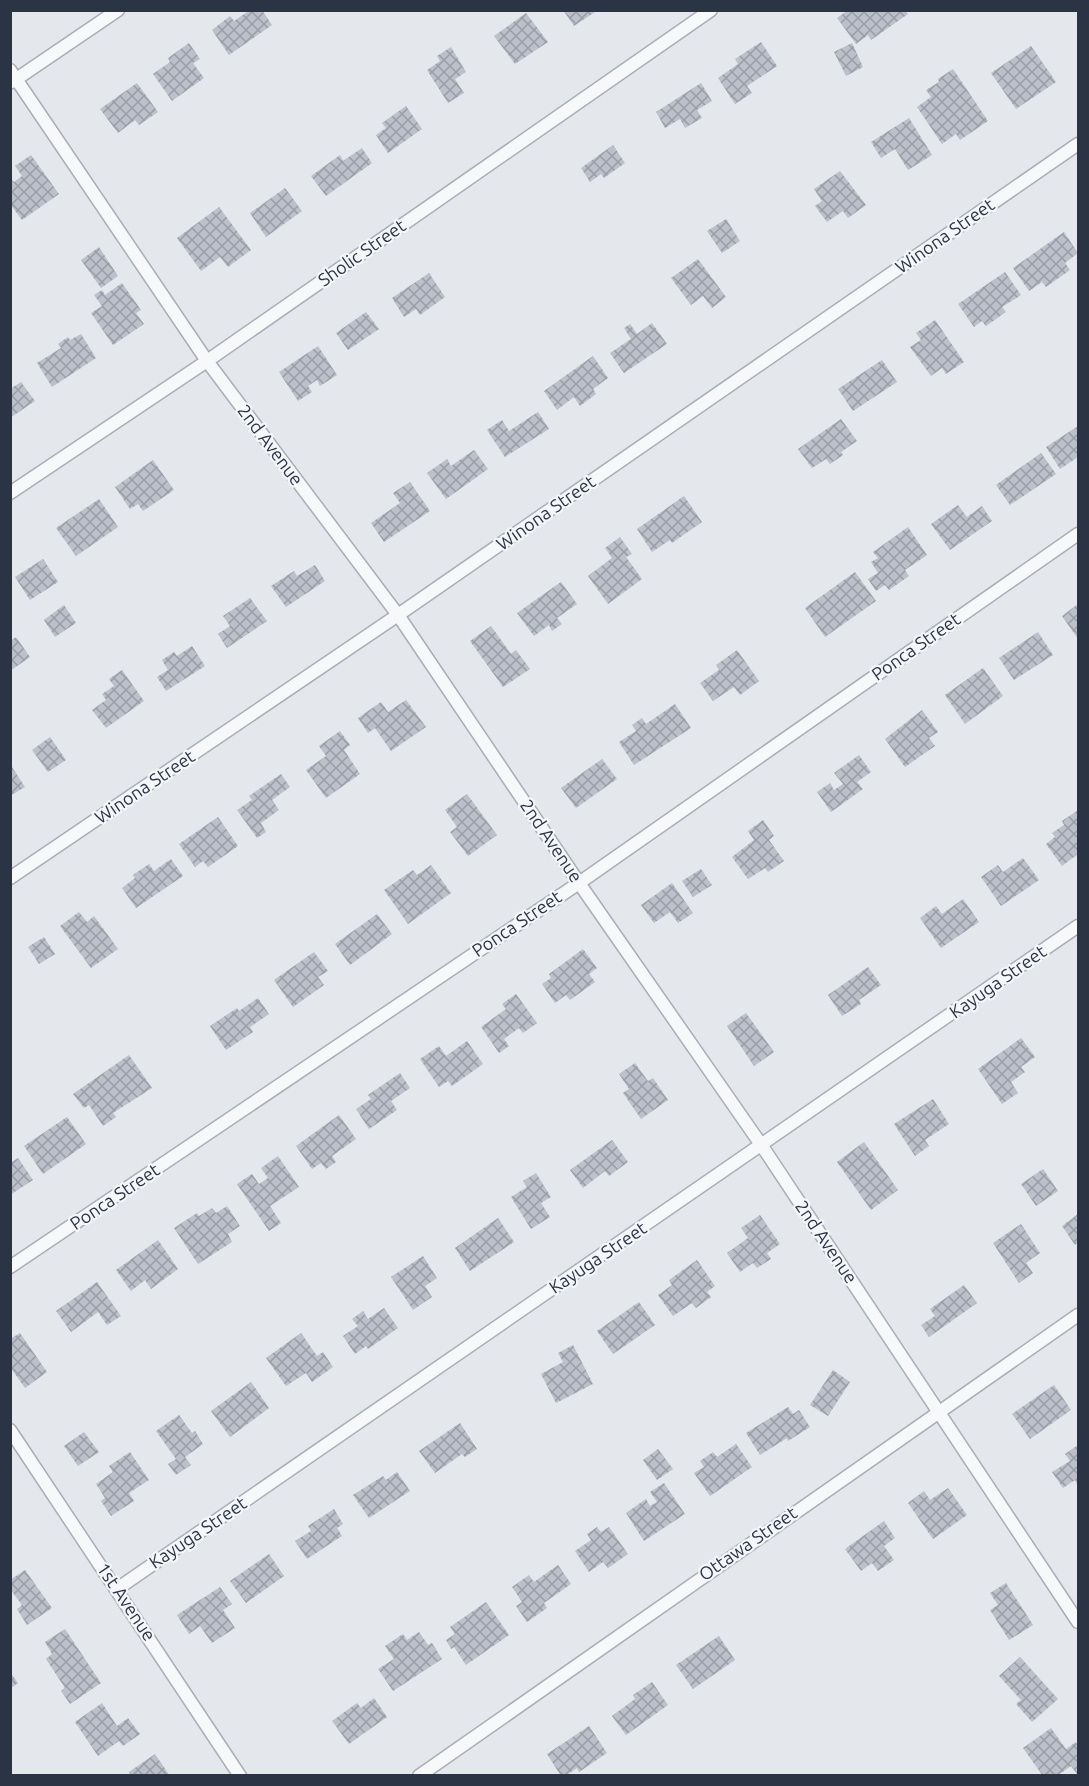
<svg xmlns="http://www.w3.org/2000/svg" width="1089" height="1786" font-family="Ubuntu,sans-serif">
<defs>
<pattern id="building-cross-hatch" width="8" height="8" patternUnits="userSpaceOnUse" patternTransform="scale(1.5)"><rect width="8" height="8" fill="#bbc0ca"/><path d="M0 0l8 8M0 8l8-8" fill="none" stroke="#989da6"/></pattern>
</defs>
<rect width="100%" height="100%" fill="#e4e7ec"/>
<g fill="url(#building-cross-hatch)">
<path d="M250,10H262L272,25L229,55L212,30L230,16L234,21Z"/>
<path d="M563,10H598L574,26Z"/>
<path d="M848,10H905L908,14L871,40L868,35L856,44L837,18Z"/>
<path d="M526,13L548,42L515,64L494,36Z"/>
<path d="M761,42L777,66L747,86L752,93L735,104L718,78L738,64L735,59Z"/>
<path d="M189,43L200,59L193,63L204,78L172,101L153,74L170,62L168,58Z"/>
<path d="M852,43L863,67L846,76L834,52Z"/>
<path d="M1031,46L1056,82L1016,109L991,73Z"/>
<path d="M451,47L466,72L455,79L464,93L448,103L427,70L440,61L437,56Z"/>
<path d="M953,69L988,121L960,140L956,134L942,144L917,107L931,97L926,90L939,82L938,79Z"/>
<path d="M137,83L158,112L139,125L135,120L118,133L100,109Z"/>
<path d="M701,83L712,101L697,110L702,118L685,128L680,119L665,128L656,112Z"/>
<path d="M406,106L422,129L388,153L376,135L386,128L382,123Z"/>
<path d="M909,118L932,155L908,170L895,149L881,158L871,142Z"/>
<path d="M613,145L625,163L604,178L601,174L590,182L581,168Z"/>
<path d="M362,148L372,163L326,196L311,176L340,155L343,161Z"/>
<path d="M31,155L59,194L22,220L10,204V178L14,182L22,176L15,166Z"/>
<path d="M840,171L866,205L848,218L843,211L827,222L815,206L822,201L814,189Z"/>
<path d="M285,188L302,211L266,237L250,213Z"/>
<path d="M219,207L251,250L228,267L220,257L201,271L177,238Z"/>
<path d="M726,219L740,241L722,253L707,231Z"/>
<path d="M1064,232L1078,253L1065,263L1070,270L1046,287L1042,282L1029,291L1013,268Z"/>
<path d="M99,247L118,276L101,288L81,260Z"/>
<path d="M698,259L726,297L712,308L703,296L691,305L671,278Z"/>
<path d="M1005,272L1021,295L1002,307L1006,312L986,326L982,321L974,327L958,304Z"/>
<path d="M429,273L445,297L420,315L416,309L404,317L392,298Z"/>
<path d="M122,283L141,310L136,313L144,324L113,345L91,313L102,306L94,295L102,290L105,295Z"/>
<path d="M366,312L379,329L348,350L336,333Z"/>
<path d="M935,320L964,362L946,374L942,368L931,376L910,347L921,340L916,333Z"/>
<path d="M652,323L667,344L624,373L610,353L631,339L624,328L630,324L637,334Z"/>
<path d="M81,334L96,358L52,387L37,363L61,348L58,344L68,337L70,340Z"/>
<path d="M318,346L337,375L320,386L317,380L308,386L312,392L298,401L279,372Z"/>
<path d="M593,356L608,378L593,389L596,394L580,406L574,397L557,410L544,391Z"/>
<path d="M882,360L897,382L853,411L838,389Z"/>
<path d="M21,382L35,401L10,418V389Z"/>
<path d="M538,412L549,429L505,457L487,430L502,420L509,431Z"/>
<path d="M841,419L857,441L841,452L843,455L830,464L826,459L812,468L798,449Z"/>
<path d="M1078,426V457L1060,469L1046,447Z"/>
<path d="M474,450L488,469L446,499L427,473L447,459L451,466Z"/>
<path d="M1041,453L1056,474L1010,505L996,485Z"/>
<path d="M153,460L174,490L143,511L138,504L130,509L115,487Z"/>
<path d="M410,482L430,511L384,542L371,523L400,503L393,493Z"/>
<path d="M684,496L702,522L672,543L670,540L652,552L637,529Z"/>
<path d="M99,499L118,527L76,556L56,528Z"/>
<path d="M958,505L967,517L982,506L992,521L950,550L931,524Z"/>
<path d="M908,527L927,555L905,570L909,576L889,590L885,585L876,591L868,579L878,573L871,562L878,558L873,552Z"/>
<path d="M620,537L632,554L626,557L642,579L608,604L588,576L612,558L605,548Z"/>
<path d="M43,559L58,582L30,600L15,577Z"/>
<path d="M315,565L325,581L286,607L271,586L294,571L297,576Z"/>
<path d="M855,572L876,601L825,637L805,608Z"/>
<path d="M561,582L577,604L557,618L562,624L552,631L549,625L534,636L517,613Z"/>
<path d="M250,598L267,621L227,648L218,634L230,626L223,616Z"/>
<path d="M1078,604V639L1062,616Z"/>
<path d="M64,605L76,623L55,637L44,620Z"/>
<path d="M491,626L511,654L516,650L530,669L503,687L470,641Z"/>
<path d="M1038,632L1053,655L1014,680L999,658Z"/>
<path d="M16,637L30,657L10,671V641Z"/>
<path d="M192,646L205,666L166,691L157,677L168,670L162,660L174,652L177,656Z"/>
<path d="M737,650L759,681L740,695L734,687L713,701L700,683L719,670L716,665Z"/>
<path d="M983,668L1003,696L965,724L945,695Z"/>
<path d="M122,670L144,701L106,728L92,710L106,700L102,694L114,686L109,679Z"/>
<path d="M406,700L426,727L391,751L375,728L368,733L358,718L381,702L388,712Z"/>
<path d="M675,704L691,728L634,765L619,742L636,731L632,725L642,718L646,724Z"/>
<path d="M922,710L938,732L929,738L935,746L905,767L885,739Z"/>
<path d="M340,731L350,745L344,750L360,774L326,798L306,770L326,756L319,746Z"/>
<path d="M50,737L66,760L48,772L32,750Z"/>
<path d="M859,755L871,772L857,782L863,789L831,812L817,792L830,783L834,790L843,784L834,773Z"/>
<path d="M602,759L617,779L576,808L561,788Z"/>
<path d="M10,764L25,787L10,796Z"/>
<path d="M281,774L290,787L272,800L279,810L261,823L266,832L257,838L237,810L252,800L249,796Z"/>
<path d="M467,794L497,835L468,856L450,832L457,827L445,810Z"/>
<path d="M1078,810V854L1062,866L1046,844L1055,837L1052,833L1064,825L1062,821Z"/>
<path d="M218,817L238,846L208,867L203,861L195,867L179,844Z"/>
<path d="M763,820L774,836L769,840L784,861L768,872L765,868L748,879L732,857L754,840L748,831Z"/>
<path d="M1023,858L1039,880L1001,906L981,877L998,865L1003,872Z"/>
<path d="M171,859L183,876L136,908L122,888L135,878L133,875L149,864L154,871Z"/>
<path d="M431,865L451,893L408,924L384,890L413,870L417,875Z"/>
<path d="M701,869L712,885L693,897L682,881Z"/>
<path d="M672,883L693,913L678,923L670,912L654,923L641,905Z"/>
<path d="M963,899L979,922L941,948L920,918L936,906L942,914Z"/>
<path d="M79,912L87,922L94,916L118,949L91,968L60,926Z"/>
<path d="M377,914L392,934L350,965L335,944Z"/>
<path d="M44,937L55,954L39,964L28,947Z"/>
<path d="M583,949L597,968L589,974L595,982L570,1000L566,995L555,1003L542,984L551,978L549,974Z"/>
<path d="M314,952L328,971L318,977L324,985L293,1007L274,980Z"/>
<path d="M868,967L881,985L859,1000L861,1004L842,1016L828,995Z"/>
<path d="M516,994L537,1023L523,1033L519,1028L504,1039L509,1046L499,1053L481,1027L506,1009L502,1004Z"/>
<path d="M258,998L269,1014L250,1027L253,1032L226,1050L210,1026L237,1008L239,1011Z"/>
<path d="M746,1013L774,1052L754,1066L727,1026Z"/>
<path d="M1021,1038L1035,1057L1021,1067L1025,1072L1011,1082L1018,1093L1002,1104L978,1069Z"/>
<path d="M467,1041L483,1064L452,1086L448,1081L439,1087L420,1059L439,1046L446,1056Z"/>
<path d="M129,1055L152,1088L113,1113L116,1117L103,1126L89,1105L84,1108L73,1094Z"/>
<path d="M635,1063L648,1081L653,1078L668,1100L641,1119L623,1093L629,1089L619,1074Z"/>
<path d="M400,1073L410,1088L391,1101L397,1110L369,1129L356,1109L371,1099L368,1095Z"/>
<path d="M933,1099L949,1124L925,1140L929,1146L915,1156L894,1124Z"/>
<path d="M339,1115L356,1139L332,1156L336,1162L326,1169L321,1163L312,1169L296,1146Z"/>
<path d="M67,1117L86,1144L43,1174L24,1146Z"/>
<path d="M612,1140L628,1162L609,1176L605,1171L583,1188L570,1170Z"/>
<path d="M864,1142L898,1190L871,1210L837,1162Z"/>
<path d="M278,1156L299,1187L270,1206L281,1223L269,1231L237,1184L252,1174L259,1184L268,1178L261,1168Z"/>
<path d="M18,1158L33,1180L10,1195V1163Z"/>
<path d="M1043,1169L1058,1191L1036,1206L1021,1184Z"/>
<path d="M536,1173L551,1197L541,1203L550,1217L531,1229L511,1197L527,1187L523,1181Z"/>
<path d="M227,1206L240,1226L228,1234L232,1242L198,1264L174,1228L197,1213L199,1216L212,1208L216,1213Z"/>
<path d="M1078,1214V1242L1075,1245L1062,1226Z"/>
<path d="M760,1215L780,1244L767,1253L771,1259L757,1268L753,1263L740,1272L727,1253L748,1238L741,1228Z"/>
<path d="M498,1218L514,1242L470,1271L455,1248Z"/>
<path d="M1021,1224L1040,1253L1026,1263L1033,1273L1019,1283L993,1243Z"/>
<path d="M158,1240L178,1269L151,1289L145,1280L131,1291L116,1270Z"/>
<path d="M423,1256L437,1278L425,1286L432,1297L413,1310L391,1277Z"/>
<path d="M697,1260L715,1286L707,1292L711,1297L696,1308L692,1303L673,1316L658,1295L672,1285L669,1280Z"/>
<path d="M97,1282L121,1316L107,1325L98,1312L71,1332L56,1311Z"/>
<path d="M964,1285L977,1303L929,1337L921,1325L935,1316L930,1309Z"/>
<path d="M639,1302L655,1325L613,1354L597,1331Z"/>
<path d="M384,1308L398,1328L368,1349L366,1346L355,1354L343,1336L358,1326L352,1319L363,1311L368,1319Z"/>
<path d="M20,1333L47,1372L25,1388L10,1367V1339Z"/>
<path d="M301,1333L317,1356L323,1352L333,1367L312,1382L306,1373L286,1386L266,1358Z"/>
<path d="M573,1345L593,1384L556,1403L541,1374L563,1362L558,1353Z"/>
<path d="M833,1370L850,1382L828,1416L810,1405Z"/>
<path d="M251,1382L269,1408L230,1437L211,1411Z"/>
<path d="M1054,1385L1071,1410L1030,1439L1012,1414Z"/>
<path d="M788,1407L793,1414L799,1410L810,1427L788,1441L787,1438L760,1455L746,1433Z"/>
<path d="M179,1415L192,1433L195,1431L203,1444L185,1457L191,1465L176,1475L168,1464L176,1459L156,1431Z"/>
<path d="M460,1423L477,1449L465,1457L462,1454L435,1473L419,1451Z"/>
<path d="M84,1432L99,1452L78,1466L64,1446Z"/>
<path d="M736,1444L752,1467L710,1496L694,1473L704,1467L700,1461L713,1452L717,1457Z"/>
<path d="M1078,1445V1486L1075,1480L1063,1488L1052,1472L1070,1461L1065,1454Z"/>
<path d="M658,1449L673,1469L657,1480L643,1460Z"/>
<path d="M130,1452L149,1480L129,1493L134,1501L111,1516L101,1501L105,1498L96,1484L113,1472L109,1466Z"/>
<path d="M397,1472L410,1491L369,1518L353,1495L383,1476L386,1480Z"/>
<path d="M664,1483L685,1514L644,1541L626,1513L646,1499L650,1506L657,1502L650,1492Z"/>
<path d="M948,1488L967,1515L933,1539L908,1503L924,1491L930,1500Z"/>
<path d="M334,1509L343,1524L337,1528L342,1536L307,1559L295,1541L311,1531L308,1526Z"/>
<path d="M884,1521L895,1538L884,1546L894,1560L878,1571L872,1563L861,1571L845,1549Z"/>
<path d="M597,1527L601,1532L609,1527L628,1554L608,1568L603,1562L589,1572L575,1551L591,1540L587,1534Z"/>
<path d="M269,1554L284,1576L246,1603L230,1581Z"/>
<path d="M558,1565L571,1584L544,1603L547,1608L527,1622L516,1606L522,1602L512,1587L529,1575L534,1582Z"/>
<path d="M25,1570L52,1608L27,1625L17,1609L22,1605L10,1589V1580Z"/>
<path d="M1006,1583L1033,1625L1009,1640L990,1610L998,1605L990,1593Z"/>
<path d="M220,1587L232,1604L223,1610L235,1628L212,1643L200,1626L189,1634L177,1615Z"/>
<path d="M486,1602L509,1635L466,1665L454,1647L451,1649L446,1640L455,1634L450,1627Z"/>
<path d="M65,1629L101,1683L70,1704L61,1691L65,1688L46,1659L52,1654L45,1642Z"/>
<path d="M419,1632L428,1645L432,1643L442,1659L393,1691L378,1669L394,1659L385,1646L403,1634L407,1640Z"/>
<path d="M719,1636L735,1660L693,1689L676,1665Z"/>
<path d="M1020,1657L1058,1699L1032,1722L1016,1704L1021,1700L999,1676Z"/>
<path d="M10,1672L18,1683L10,1689Z"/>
<path d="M652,1682L668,1705L626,1735L612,1716L635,1699L633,1695Z"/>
<path d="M374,1698L387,1717L349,1744L332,1721L357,1703L361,1708Z"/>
<path d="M102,1703L117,1726L128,1718L140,1734L123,1746L119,1741L98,1756L75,1722Z"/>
<path d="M589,1726L607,1753L579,1772L577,1768L565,1776H561L547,1754Z"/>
<path d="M1051,1728L1066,1749L1076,1742L1078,1746V1773L1077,1774L1071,1766L1057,1776H1043L1023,1748Z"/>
<path d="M155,1754L170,1776H131L129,1772Z"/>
</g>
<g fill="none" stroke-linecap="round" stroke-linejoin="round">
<g stroke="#a9aeb7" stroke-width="15">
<g id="street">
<path d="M10,70L207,361L398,615L579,883L762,1146L1078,1622"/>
<path d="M12,82L118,10"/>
<path d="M10,493L207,361L711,10"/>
<path d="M10,878L398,615L1078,144"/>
<path d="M10,1267L579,883L1078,534"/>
<path d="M10,1430L240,1776"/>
<path d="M117,1589L1078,926"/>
<path d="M419,1776L1078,1315"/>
</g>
</g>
<use href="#street" stroke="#f7f8fa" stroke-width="12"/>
</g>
<g text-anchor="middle" stroke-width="4.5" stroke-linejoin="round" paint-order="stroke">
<g font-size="18" fill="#2b3445" stroke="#f4f6f9">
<text transform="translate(945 236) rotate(-35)" y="6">Winona Street</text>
<text transform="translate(362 253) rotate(-35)" y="6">Sholic Street</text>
<text transform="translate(270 445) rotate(53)" y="6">2nd Avenue</text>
<text transform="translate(546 513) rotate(-35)" y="6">Winona Street</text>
<text transform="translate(916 647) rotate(-35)" y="6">Ponca Street</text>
<text transform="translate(145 787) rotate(-34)" y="6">Winona Street</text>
<text transform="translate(551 841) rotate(56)" y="6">2nd Avenue</text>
<text transform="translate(517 924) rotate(-34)" y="6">Ponca Street</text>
<text transform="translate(998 982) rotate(-35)" y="6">Kayuga Street</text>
<text transform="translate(115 1197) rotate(-34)" y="6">Ponca Street</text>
<text transform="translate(826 1242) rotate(56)" y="6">2nd Avenue</text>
<text transform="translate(598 1258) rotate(-34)" y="6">Kayuga Street</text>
<text transform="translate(198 1533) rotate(-34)" y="6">Kayuga Street</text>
<text transform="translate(748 1544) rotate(-35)" y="6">Ottawa Street</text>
<text transform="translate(126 1602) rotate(56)" y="6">1st Avenue</text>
</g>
</g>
<rect width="1089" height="1786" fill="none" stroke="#2b3445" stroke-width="24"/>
</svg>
